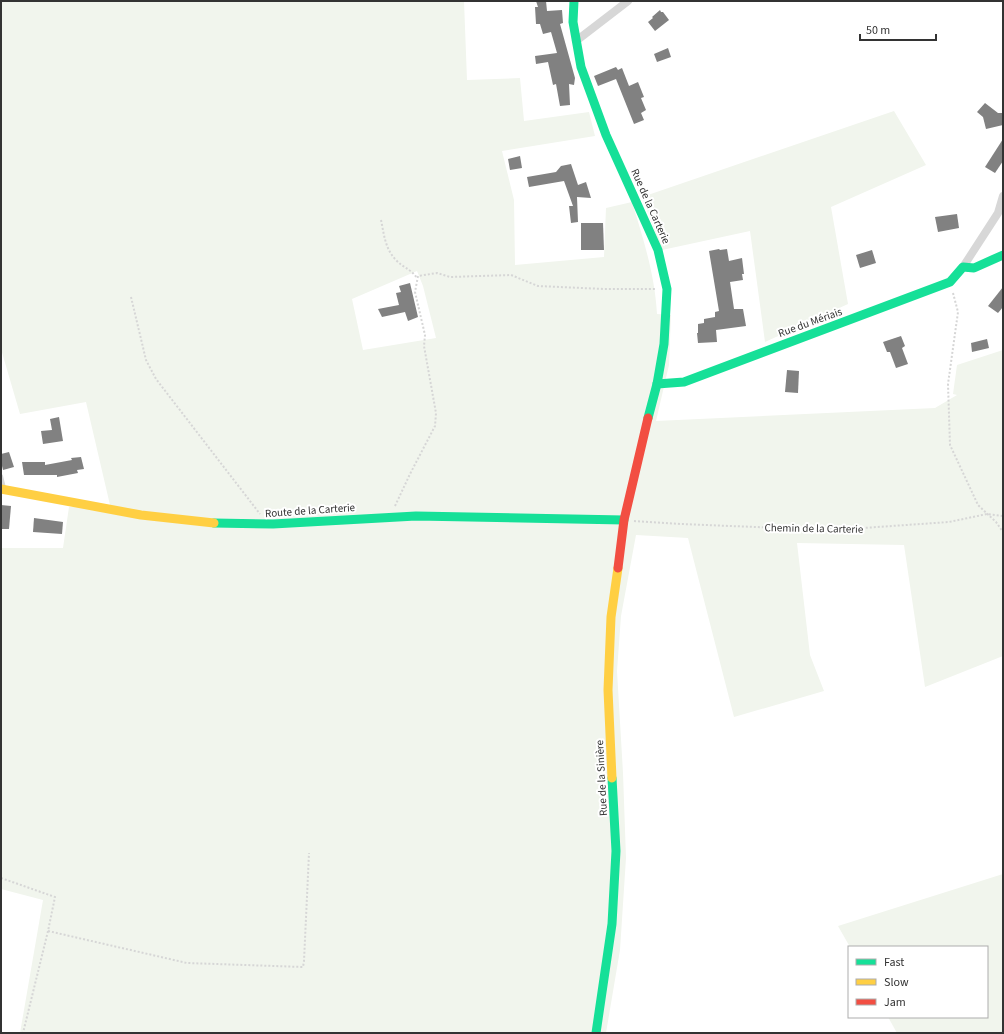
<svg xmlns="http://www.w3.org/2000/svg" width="1004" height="1034" font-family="'Source Sans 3',sans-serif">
<rect width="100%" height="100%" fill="#fff"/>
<g fill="#f1f5ed" fill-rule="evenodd">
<path d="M1,1H464L467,80L520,78L524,121L589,112L595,136L502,151L514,200L515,265L604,257L606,208L632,202C643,238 655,275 657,314L671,315L669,365L656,421L935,408L957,395L953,394L957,365L1003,350V656L925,687L904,545L797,543L810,655L824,691L734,717L688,538L636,535L621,616L617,671L623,773L626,858L620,950L606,1033H20L43,900L1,889V548H63L69,507L110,505L86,402L20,414L1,349ZM417,271L423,286L436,338L363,350L352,299Z"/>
<path d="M894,111L926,165L831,207L848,304L765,342L750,231L662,250L642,197Z"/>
<path d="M1003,874V1033H897L888,1017H987V947H850L838,926Z"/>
</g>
<g fill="#818181">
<path d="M536,1H546L547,11L562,10L563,23L560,24L575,78L574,85L569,84L570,105L560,106L556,84L553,85L548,62L536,64L535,56L557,53L551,32L543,34L540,24H536L535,7H538Z"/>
<path d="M660,10L661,12H663L669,20L655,31L648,22L653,18L652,17Z"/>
<path d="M668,48L671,57L657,62L654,54Z"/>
<path d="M616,67L618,70L622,68L629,86L638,82L644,97L641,98L646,110L641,113L644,120L634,124L616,79L598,86L594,76Z"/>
<path d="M985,103L998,113H1003V125L986,129L983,117L977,112Z"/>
<path d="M1003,139V161L995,173L985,167Z"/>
<path d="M520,156L522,168L510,170L508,159Z"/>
<path d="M571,164L578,185L586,182L591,198L577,197L578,222L571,223L569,206H573L564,181L529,187L527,177L556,172L561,166Z"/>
<path d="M957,214L959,228L938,232L935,217Z"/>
<path d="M581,223H603L604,250H581Z"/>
<path d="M719,249L720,250L727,249L729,261L742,258L744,274H742L743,280L730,282L734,309H743L746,326L716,330L717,342L698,343L697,333H698V324L704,323V319L715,317V312L719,311L709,251Z"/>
<path d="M872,250L876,263L860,268L856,255Z"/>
<path d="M410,283L418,317L408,321L405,312L382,317L378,309L399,305L396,293L401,292L399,286Z"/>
<path d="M1003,287V307L998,313L988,306Z"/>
<path d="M901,336L905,346L902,348L908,364L896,368L890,352H887L883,342Z"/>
<path d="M987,339L989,348L972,352L971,343Z"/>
<path d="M787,370L799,371L798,393L785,392Z"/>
<path d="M59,417L63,441L43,444L41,431L52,430L50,419Z"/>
<path d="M9,452L14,467L3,470L1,462V454Z"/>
<path d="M81,457L84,469L77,470L78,473L57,477V475H24L22,462H45V465L72,460L71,458Z"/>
<path d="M1,505L11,506L9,529H1Z"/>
<path d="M34,518L63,522L62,534L33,532Z"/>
</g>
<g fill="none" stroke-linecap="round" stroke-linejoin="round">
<g stroke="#d6d6d6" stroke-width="2" stroke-dasharray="2 2" stroke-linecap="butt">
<path d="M381,220C384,234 385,249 396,260C403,268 410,268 417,278"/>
<path d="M953,293L958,312L948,384L950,445L978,505L996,522L1003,532"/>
<path d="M131,297L146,360L156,379L260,514"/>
<path d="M395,506L410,474L435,426L436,413L424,346L425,335L415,292L418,276L437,273L450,277L511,275L538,286L604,289H656"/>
<path d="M634,521L681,524L805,529L863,528L949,522L987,514L1003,516"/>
<path d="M1,878L55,897L48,931L23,1033"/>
<path d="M48,931L187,963L303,967L304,961L309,853"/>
<path d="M1000,1033L1003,1032"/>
</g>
<path stroke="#d7d7d7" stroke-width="4" d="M1,476L4,488"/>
<g stroke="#d7d7d7" stroke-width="8">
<path d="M576,41L628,1"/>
<path d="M963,267L998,213L1003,196"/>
</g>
<g stroke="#16e098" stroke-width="9">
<path d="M574,1L573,22L581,67L606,135L658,250L667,289L664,344L657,384L648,418"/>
<path d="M657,384L684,382L950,282L963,267L974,268L1003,255"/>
<path d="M214,523L273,524L416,516L624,520"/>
<path d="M596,1033L612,924L616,851L612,778"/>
</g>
<g stroke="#ffcf43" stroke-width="9">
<path d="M1,489L141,515L214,523"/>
<path d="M612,778L608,690L611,617L618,568"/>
</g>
<path stroke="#f24e42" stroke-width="9" d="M618,568L624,520L648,418"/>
</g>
<g text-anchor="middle" stroke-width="4" stroke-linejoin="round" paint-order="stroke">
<g font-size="11" fill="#333" stroke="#fff">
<text transform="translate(651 206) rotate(66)" y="4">Rue de la Carterie</text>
<text transform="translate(810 322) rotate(-20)" y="4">Rue du Mériais</text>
<text transform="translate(310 510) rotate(-4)" y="4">Route de la Carterie</text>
<text transform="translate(814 528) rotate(1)" y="4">Chemin de la Carterie</text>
<text transform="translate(601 778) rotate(-93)" y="4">Rue de la Sinière</text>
</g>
</g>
<rect width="1004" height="1034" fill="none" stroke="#333333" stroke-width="4"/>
<rect x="848" y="946" width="140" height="72" fill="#ffffff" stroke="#adadad"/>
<rect x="856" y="959" width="20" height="6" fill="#16e098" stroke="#adadad"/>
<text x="884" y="966" font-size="12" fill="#333333">Fast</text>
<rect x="856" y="979" width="20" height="6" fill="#ffcf43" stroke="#adadad"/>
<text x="884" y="986" font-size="12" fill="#333333">Slow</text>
<rect x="856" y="999" width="20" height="6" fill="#f24e42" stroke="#adadad"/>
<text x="884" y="1006" font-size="12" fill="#333333">Jam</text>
<path d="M860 34v6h76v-6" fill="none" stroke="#333333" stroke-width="2"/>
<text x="866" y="34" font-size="12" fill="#333333" stroke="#ffffff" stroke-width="3" paint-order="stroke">50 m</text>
</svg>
